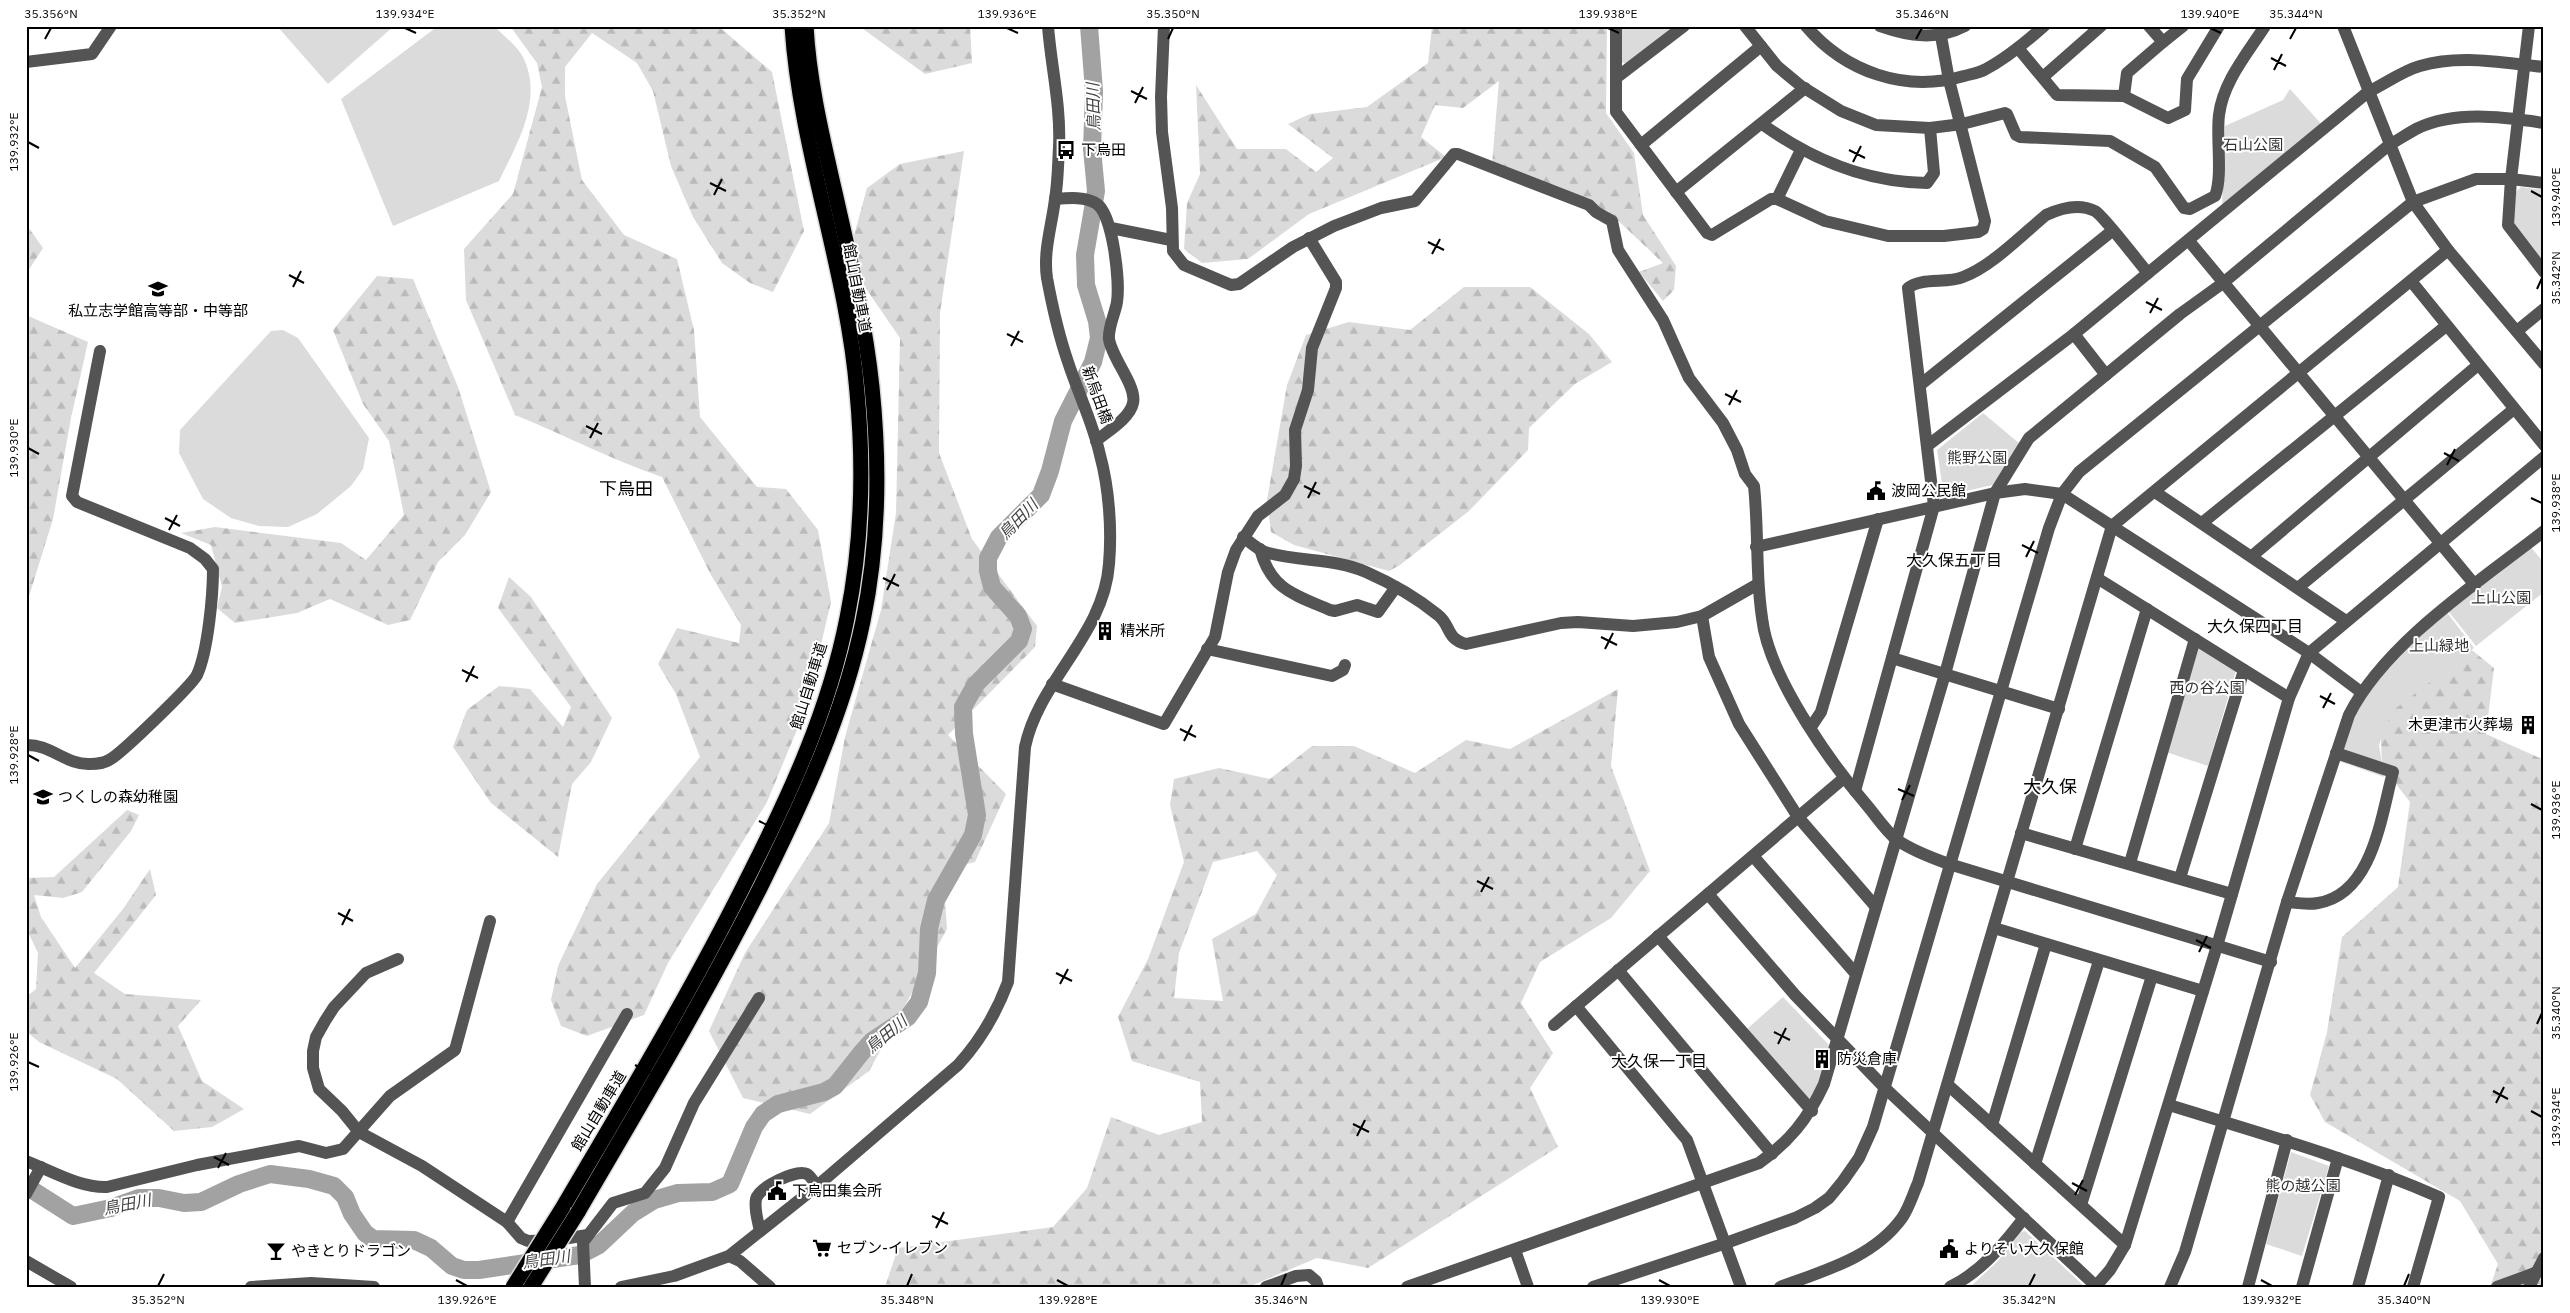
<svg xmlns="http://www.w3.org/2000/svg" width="2570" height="1313" font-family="'IBM Plex Sans','Noto Sans JP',sans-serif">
<defs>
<pattern id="forest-firs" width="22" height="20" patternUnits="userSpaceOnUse" patternTransform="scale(1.25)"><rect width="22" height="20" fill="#dbdbdb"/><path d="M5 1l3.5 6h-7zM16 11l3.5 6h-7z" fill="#bababa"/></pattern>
</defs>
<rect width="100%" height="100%" fill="#fff"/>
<g fill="url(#forest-firs)" fill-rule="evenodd">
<path d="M510,26H718L772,72L804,231L773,292L750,283L722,263L693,217L671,166L653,91L637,63L592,33L565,67V96L582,180L624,235L677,259L694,330L700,417L757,487L786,489L818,530L831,602L806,708L767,802L668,963L644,1015L587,1036L561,1026L551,1000L558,966L597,884L700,757L676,694L658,664L677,628L739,643L741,625L711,575L662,477C612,460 565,435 515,415L466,300L464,249L513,194L542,87L537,63Z"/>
<path d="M859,26H970L972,63L925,74Z"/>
<path d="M1432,26H1607L1606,113L1634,153L1643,215L1676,266L1674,290L1663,301L1639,272L1663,263L1608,211L1557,197L1492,164L1499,81L1463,108L1435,105L1421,137L1446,157L1309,214L1248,259L1202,263L1184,249L1187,203L1200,174L1196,85L1237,149H1286L1316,172L1333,158L1288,124L1310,114L1367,107L1428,63Z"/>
<path d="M964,151L940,313L939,453L972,539L1037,626L1035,647L948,735L1006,794L975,862L943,870L947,929L869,1071L810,1114L743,1098L709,1031L745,953L829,823L845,737L881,610L896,513L900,338L860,280L853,239L867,188L900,164Z"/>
<path d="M26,224L43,248L26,274Z"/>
<path d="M377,276L413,279L458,387L491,492L465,535L438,562L410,620L388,625L330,599L297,613L235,623L217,608L222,587L211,545L181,533L215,527L341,543L366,560L404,515L389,441L363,404L333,330Z"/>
<path d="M1464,287H1530L1589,334L1612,362L1575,384L1529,428L1528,450L1469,511L1400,565L1389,571L1294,545L1271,532L1267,500L1287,385L1306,335L1349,322L1410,330Z"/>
<path d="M26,315L88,342L71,418L53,519L26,606Z"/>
<path d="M509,577L531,597L612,718L591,762L572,784L558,857L491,803L453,747L467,710L499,686L530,689L563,727L571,707L498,608Z"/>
<path d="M2462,642L2494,668L2486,734L2544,760V1287H2490L2498,1264L2460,1201L2325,1122L2310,1095L2327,1032L2342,937L2398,887L2410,802L2382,766L2380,717Z"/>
<path d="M1618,689L1611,766L1650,871L1611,918L1540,962L1521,1003L1553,1053L1530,1088L1558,1147L1368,1268L1317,1258L1248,1287H885L898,1248L1053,1227L1087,1188L1111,1117L1159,1135L1202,1122L1200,1082L1132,1061L1118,1017L1148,959L1184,862L1170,805L1174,779L1219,768L1270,779L1312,746H1354L1415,773L1466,740L1510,749ZM1257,851L1277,875L1256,914L1212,939L1223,1001L1174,998L1179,953L1213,862Z"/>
<path d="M127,810L139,815L131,831L82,892L63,898L34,895L41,917L75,968L123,909L150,869L156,895L94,973L125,994L201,1000L178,1026L202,1081L244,1109L212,1127L174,1131L117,1079L39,1042L26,1031V997L36,989L38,953L26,928V878L54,877Z"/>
</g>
<g fill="#dbdbdb">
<path d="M277,26H394L328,84Z"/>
<path d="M438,26H495L497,29C505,37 518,47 523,57C544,100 517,143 499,181L393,226L341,99Z"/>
<path d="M1620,26H1670L1672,29L1628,65L1620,61Z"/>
<path d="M2290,89L2323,126L2222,207L2225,126L2283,100Z"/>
<path d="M2521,187L2544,190V264L2513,226L2516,192Z"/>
<path d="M283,330L298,338L369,438L363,469L351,486L317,514L288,527L259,526L231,518L203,499L179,453L180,430L271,331Z"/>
<path d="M1983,413L2020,444L1997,484L1944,496L1937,450Z"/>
<path d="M2530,546L2544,563V592L2476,646L2449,612Z"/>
<path d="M2446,611L2474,648L2391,712L2379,745L2384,777L2330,758L2349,704L2363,681Z"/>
<path d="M2199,647L2236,670L2208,766L2166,752Z"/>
<path d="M1783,997L1829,1045L1827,1060L1811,1100L1807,1102L1746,1030Z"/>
<path d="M2291,1152L2329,1166L2302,1256L2266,1244Z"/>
<path d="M2025,1231L2085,1287H1970L1997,1262L2021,1232Z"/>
</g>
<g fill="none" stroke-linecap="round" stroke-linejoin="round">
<path stroke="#a2a2a2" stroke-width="18" d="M26,1186L73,1216L111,1208L139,1198H159L184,1203L201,1202L239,1184L270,1174L309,1179L334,1186L345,1197L352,1214L365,1233L373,1239L414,1240L431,1248L452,1266L464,1270H479L580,1255L599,1245L633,1213L654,1200L678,1193L712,1192L730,1184L754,1127L763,1114L778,1104L824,1092L835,1086L862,1052L872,1041L908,1017L919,1002L927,973L929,929L936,900L973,835L977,815L964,734L963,707L976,684L1019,641L1023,629L1018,616L992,587L988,571V558L999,537L1041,495L1050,471L1063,421L1093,362L1099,338L1097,321L1086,285L1085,255L1096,191L1092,149L1094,91L1089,26"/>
<g stroke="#dbdbdb" stroke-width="18">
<g id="highway">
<path d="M563,1207C627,1098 692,990 748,877C790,794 829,710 847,618C862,544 864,468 857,392C847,269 800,150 792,26"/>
<path d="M578,1212C641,1104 705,997 761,886C803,801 844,714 863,621C879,544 880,465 872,387C865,320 849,254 834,188C822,135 809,81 806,26"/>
</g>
</g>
<g stroke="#545454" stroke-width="12">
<path d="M1164,26L1161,97L1162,132L1172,208L1173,251L1184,265L1231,285L1239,284L1293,247L1334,226L1381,208L1415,201L1454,154H1458L1589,205L1596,212L1612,221L1618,250L1663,320L1689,378L1723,423L1737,450L1745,474L1754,486C1759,534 1755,582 1764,630C1776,686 1832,765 1870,809C1878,819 1887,832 1897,840C1913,851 1932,858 1949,864L2271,962"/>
<path d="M1616,26V112L1707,233L1712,235L1771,199H1777L1825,221L1888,236H1944L1978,232L1983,229L1985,221L1949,80L1941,36"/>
<path d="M1745,26L1777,66L1801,86L1841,111L1876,125L1930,128L1962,124L2005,113L2007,114L2016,135L2020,137L2110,141L2155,167L2184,208L2190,209L2215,196C2223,176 2216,138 2219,115C2223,82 2247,54 2265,26"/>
<path d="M1806,26C1845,72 1905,93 1964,76C1971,74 1979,73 1986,69C2007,58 2026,42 2044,26"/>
<path d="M1880,26C1909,36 1936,41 1965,26"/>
<path d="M2149,26L2163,42L2183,26"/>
<path d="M2343,26L2413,202L2448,250L2544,364"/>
<path d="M2529,26L2511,179L2508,225L2544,272"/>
<path d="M2018,48L2057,95L2124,96L2168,118L2185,110L2187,79L2219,26"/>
<path d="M26,62L92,54L111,26"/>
<path d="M2043,77L2101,26"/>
<path d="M1616,78L1684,26"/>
<path d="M2124,96L2127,73L2163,42"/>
<path d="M1762,124C1812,160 1865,182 1927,183L1934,173L1930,128"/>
<path d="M1641,145L1761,46"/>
<path d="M1676,192L1805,88"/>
<path d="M1055,199C1067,198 1086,196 1097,204C1113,215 1120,282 1117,302C1115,314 1108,327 1109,339C1112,359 1137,386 1133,403C1130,418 1108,431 1096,441"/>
<path d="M1777,199L1801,150"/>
<path d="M1111,228L1171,240"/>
<path d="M2189,241L2475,585"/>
<path d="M2411,281L2544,445"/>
<path d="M2517,331L2544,309"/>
<path d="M2074,334L2106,375"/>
<path d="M1920,385L2112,231"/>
<path d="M1927,446L2074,334L2368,92C2385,84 2402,71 2420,66C2461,54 2502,63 2544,67"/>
<path d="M2155,492L2346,621"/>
<path d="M2202,523L2446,326"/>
<path d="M1243,537C1250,542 1257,549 1265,552C1298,562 1335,558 1366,572C1391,583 1417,598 1438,615C1451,625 1446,639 1466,644L1561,623L1578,622L1633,626L1677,622L1702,616L1758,584"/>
<path d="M1756,547L1995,493L2025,489L2062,494L2309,653L2361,692"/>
<path d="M1260,549C1271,590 1295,595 1330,610L1335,611L1357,605L1378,612L1396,587"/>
<path d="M2252,556L2478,365"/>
<path d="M2097,578L2289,698"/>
<path d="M2299,587L2514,409"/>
<path d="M1702,616L1709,657L1739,724L1798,817L1876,907"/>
<path d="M1207,649L1332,676L1343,670L1345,665"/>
<path d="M1892,658L2059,709"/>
<path d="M1052,684L1164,724L1215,637L1228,572L1236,550L1258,516L1285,495L1294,479L1296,466L1295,430L1308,390L1312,348L1336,288V282L1309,238"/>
<path d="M1811,727L1821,712L1878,519"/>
<path d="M26,745C50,744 66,765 90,764C96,764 104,763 109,760C120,755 192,685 197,675C208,651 213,595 213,569L205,559L190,548L77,502L72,496L100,351"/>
<path d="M1855,791L1934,506L1908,288C1921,277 1947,284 1963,277C1992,266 2022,235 2046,215C2061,208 2079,203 2095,211C2104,216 2138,262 2148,273"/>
<path d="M2021,833L2232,894"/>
<path d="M2075,849L2147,609"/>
<path d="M1753,856L1856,974"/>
<path d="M2130,863L2195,639"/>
<path d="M2180,878L2244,670"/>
<path d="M1708,894L1795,995L1885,1088L2097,1287"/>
<path d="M2287,902C2297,903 2308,905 2318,903C2373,894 2381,816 2393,772L2336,753"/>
<path d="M1994,928L2203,991"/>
<path d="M1658,936L1812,1111"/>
<path d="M398,959L366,973L334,1007L325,1021L316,1037L313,1051V1068L319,1089L342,1111L359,1132L422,1166L507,1222L521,1238L528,1241L556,1240L588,1235"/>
<path d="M1618,970L1772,1154"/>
<path d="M1576,1006L1687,1140L1741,1287"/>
<path d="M1554,1025L1844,778"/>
<path d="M1948,1085L2125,1245"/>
<path d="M2169,1105C2260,1133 2352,1159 2439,1197L2413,1287"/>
<path d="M1992,1125L2046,944"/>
<path d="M26,1161C52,1171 80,1188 107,1187L197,1165L299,1146L326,1153L343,1149L390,1096L455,1050L490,921"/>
<path d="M2035,1164L2099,961"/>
<path d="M26,1194L41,1167"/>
<path d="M2081,1205L2152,976"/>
<path d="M507,1222L627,1014"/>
<path d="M760,1231C758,1221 754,1210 756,1199C759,1187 796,1169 807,1174C811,1176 814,1183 817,1186"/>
<path d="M1515,1250L1528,1287"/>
<path d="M729,1256L740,1261L770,1287"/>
<path d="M26,1261L71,1287"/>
<path d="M2096,1286L2110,1270L2125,1245L2217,946L2289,698L2309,653L2544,457"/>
<path d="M251,1287L311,1283L374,1287"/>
<path d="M585,1287L583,1242L613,1203L645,1193L665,1168L694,1103L759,998"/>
<path d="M621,1287L674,1276L729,1256L817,1186L958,1065C981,1040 996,1014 1008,982L1025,747C1039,680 1104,635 1109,564C1112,529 1109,488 1100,455C1093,423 1078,393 1068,362C1059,336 1052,305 1047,278C1043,251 1052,225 1055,199C1058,182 1058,164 1059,147C1061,106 1051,66 1048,26"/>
<path d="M1266,1287L1296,1276L1309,1275L1316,1281L1318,1287"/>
<path d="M1407,1287L1759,1163C1789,1142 1808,1119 1824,1084L1945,674L1995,493L2029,438L2180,314L2223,283L2389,145C2398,140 2407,134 2416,129C2456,110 2502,117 2544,123"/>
<path d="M1593,1287L1726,1243L1795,1218L1815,1208L1829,1198L1843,1181L1859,1158L1873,1127L2049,528L2062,494L2079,472L2413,202L2476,179H2511L2544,183"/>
<path d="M1780,1287C1823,1271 1873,1258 1902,1218C1909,1208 1913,1194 1918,1183L2112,526L2448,250"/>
<path d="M1950,1287C1981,1272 2003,1245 2024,1218"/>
<path d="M2170,1287L2185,1252L2287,902L2349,715C2386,642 2479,582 2544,531"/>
<path d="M2248,1287L2287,1140"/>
<path d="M2302,1287L2338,1158"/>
<path d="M2358,1287L2389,1175"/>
<path d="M2497,1287L2535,1273"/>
<path d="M2529,1287L2544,1258"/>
</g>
<use href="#highway" stroke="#000" stroke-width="15"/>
<g stroke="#dbdbdb" stroke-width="18" stroke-linecap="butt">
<g id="highway-bridge">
<path d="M513,1287L563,1207"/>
<path d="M531,1287L578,1212"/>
</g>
</g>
<use href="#highway-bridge" stroke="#000" stroke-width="15"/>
</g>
<path fill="none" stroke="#000" stroke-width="2" d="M405,28L416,33M1007,28L1018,33M1608,28L1619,33M2210,28L2221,33M45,39L51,28M793,39L799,28M1168,39L1173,28M1916,39L1922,28M2290,39L2296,28M2271,58L2286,66M2274,70L2282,54M1131,91L1147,99M1135,103L1143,87M28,142L39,148M1849,150L1865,158M1853,162L1861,146M710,183L726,191M2531,191L2542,197M714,195L722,179M1428,242L1444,250M1432,254L1440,239M289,275L304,283M293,287L301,271M2537,289L2542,278M2146,302L2162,310M2150,313L2158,298M1007,334L1023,342M1011,346L1019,331M1725,394L1741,402M1729,405L1737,390M586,426L602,434M590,438L598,423M28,448L39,454M2444,453L2459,461M2447,465L2455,449M1304,486L1320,494M1308,498L1316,482M2531,498L2542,503M165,518L180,526M169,530L177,515M2022,545L2038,553M2026,557L2034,541M883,578L899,586M887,590L895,574M1601,637L1617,645M1605,649L1613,633M462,670L478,678M466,682L474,666M2320,696L2335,704M2323,708L2331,693M1180,729L1196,737M1184,741L1192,725M28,755L39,761M1898,789L1914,796M1902,800L1910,785M2531,804L2542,810M759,821L775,829M763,833L771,817M1477,881L1493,889M1481,892L1489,877M338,913L353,921M342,925L350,909M2196,940L2211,948M2199,952L2207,936M1056,973L1072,981M1060,984L1068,969M2537,1024L2542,1013M1774,1032L1790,1040M1778,1044L1786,1028M28,1062L39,1067M635,1065L651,1073M639,1076L647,1061M2493,1091L2508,1099M2496,1103L2504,1087M2531,1111L2542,1117M1353,1124L1369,1132M1357,1136L1365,1120M214,1157L229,1165M218,1168L226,1153M2072,1183L2087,1191M2075,1195L2083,1180M932,1216L948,1224M936,1228L944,1212M456,1280L467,1286M1057,1280L1068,1286M1659,1280L1670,1286M2261,1280L2272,1286M158,1286L164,1274M907,1286L912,1274M1281,1286L1286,1274M2029,1286L2035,1274M2404,1286L2409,1274"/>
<defs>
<g id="bus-bare" transform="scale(1.5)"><path d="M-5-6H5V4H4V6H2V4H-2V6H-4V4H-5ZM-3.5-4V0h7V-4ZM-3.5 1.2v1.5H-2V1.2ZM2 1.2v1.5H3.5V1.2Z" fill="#000" stroke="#fff" stroke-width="2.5" paint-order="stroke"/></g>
<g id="school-bare" transform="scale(1.5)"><path d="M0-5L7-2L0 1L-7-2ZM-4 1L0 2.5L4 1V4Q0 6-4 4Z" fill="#000" stroke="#fff" stroke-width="2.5" paint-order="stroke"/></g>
<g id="civic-bare" transform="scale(1.5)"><path d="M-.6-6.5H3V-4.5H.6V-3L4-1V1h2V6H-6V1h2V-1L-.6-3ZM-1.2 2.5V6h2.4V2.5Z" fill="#000" stroke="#fff" stroke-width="2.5" paint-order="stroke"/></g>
<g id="building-bare" transform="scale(1.5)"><path d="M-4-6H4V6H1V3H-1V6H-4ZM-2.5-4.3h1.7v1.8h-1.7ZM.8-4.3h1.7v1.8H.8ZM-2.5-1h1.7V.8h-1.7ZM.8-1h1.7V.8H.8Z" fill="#000" stroke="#fff" stroke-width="2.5" paint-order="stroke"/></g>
<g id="supermarket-bare" transform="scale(1.5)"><path d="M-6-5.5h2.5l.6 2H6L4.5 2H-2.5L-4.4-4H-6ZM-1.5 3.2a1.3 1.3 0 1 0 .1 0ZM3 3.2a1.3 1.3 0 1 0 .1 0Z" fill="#000" stroke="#fff" stroke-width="2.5" paint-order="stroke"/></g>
<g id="bar-bare" transform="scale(1.5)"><path d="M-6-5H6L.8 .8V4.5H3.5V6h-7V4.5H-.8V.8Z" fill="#000" stroke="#fff" stroke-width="2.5" paint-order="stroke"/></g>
</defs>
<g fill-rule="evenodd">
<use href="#bus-bare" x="1066" y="150"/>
<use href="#school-bare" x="158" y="289"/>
<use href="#civic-bare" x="1876" y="491"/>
<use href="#building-bare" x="1105" y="631"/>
<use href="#building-bare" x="2528" y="725"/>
<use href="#school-bare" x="43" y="797"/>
<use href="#building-bare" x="1822" y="1059"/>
<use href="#civic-bare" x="777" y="1191"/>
<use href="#supermarket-bare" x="822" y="1248"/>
<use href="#civic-bare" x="1949" y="1249"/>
<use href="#bar-bare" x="276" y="1251"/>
</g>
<g text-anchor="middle" stroke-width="4" stroke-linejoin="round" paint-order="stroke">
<g font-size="15" fill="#323232" stroke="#fff">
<text x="2253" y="150">石山公園</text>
<text x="1977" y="463">熊野公園</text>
<text x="2501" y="603">上山公園</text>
<text x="2439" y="651">上山緑地</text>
<text x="2207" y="693">西の谷公園</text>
<text x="2303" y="1191">熊の越公園</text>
</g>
<g font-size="15" fill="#000" stroke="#fff" text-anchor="start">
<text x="1081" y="155">下烏田</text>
<text x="158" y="316" text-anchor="middle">私立志学館高等部・中等部</text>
<text x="1891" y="496">波岡公民館</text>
<text x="1120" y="636">精米所</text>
<text x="2513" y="730" text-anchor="end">木更津市火葬場</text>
<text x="58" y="802">つくしの森幼稚園</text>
<text x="1837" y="1064">防災倉庫</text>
<text x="792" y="1196">下烏田集会所</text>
<text x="837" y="1253">セブン-イレブン</text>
<text x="1964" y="1254">よりそい大久保館</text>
<text x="291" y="1256">やきとりドラゴン</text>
</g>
<g font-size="15" fill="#000" stroke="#fff">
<text transform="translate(857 288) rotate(79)" y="5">館山自動車道</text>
<text transform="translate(1097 395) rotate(70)" y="5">新烏田橋</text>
<text transform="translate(809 686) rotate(-73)" y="5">館山自動車道</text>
<text transform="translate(599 1111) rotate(-59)" y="5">館山自動車道</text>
</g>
<g font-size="16" font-style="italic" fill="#434343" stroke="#fff">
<text transform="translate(1093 107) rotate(-92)" y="6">鳥田川</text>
<text transform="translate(1018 519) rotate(-46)" y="6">鳥田川</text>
<text transform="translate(886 1034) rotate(-40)" y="6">鳥田川</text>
<text transform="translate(127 1204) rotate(-11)" y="6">鳥田川</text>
<text transform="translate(546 1259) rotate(-8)" y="6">鳥田川</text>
</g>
<g font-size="16" fill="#000" stroke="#fff">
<text x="1954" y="566">大久保五丁目</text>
<text x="2255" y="632">大久保四丁目</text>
<text x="1659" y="1067">大久保一丁目</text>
</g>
<g font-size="18" fill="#000" stroke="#fff">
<text x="626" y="495">下烏田</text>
<text x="2050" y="793">大久保</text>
</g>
</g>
<rect width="2570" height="1313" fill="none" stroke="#ffffff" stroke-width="55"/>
<rect x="28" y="28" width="2514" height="1258" fill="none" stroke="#000" stroke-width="2"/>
<g font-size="12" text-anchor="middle" fill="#000">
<text x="51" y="18">35.356°N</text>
<text x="405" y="18">139.934°E</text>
<text x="799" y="18">35.352°N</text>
<text x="1007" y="18">139.936°E</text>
<text x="1173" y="18">35.350°N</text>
<text x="1608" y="18">139.938°E</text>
<text x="1922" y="18">35.346°N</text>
<text x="2210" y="18">139.940°E</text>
<text x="2296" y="18">35.344°N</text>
<text transform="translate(14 142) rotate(-90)" y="4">139.932°E</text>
<text transform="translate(2556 197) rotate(-90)" y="4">139.940°E</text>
<text transform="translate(2556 278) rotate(-90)" y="4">35.342°N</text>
<text transform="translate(14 448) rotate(-90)" y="4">139.930°E</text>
<text transform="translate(2556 503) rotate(-90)" y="4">139.938°E</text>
<text transform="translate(14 755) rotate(-90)" y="4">139.928°E</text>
<text transform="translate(2556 810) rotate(-90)" y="4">139.936°E</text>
<text transform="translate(2556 1013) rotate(-90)" y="4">35.340°N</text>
<text transform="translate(14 1062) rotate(-90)" y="4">139.926°E</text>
<text transform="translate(2556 1117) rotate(-90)" y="4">139.934°E</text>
<text x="158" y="1304">35.352°N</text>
<text x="467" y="1304">139.926°E</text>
<text x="907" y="1304">35.348°N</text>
<text x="1068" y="1304">139.928°E</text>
<text x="1281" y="1304">35.346°N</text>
<text x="1670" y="1304">139.930°E</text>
<text x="2029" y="1304">35.342°N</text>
<text x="2272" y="1304">139.932°E</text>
<text x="2404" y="1304">35.340°N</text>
</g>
</svg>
